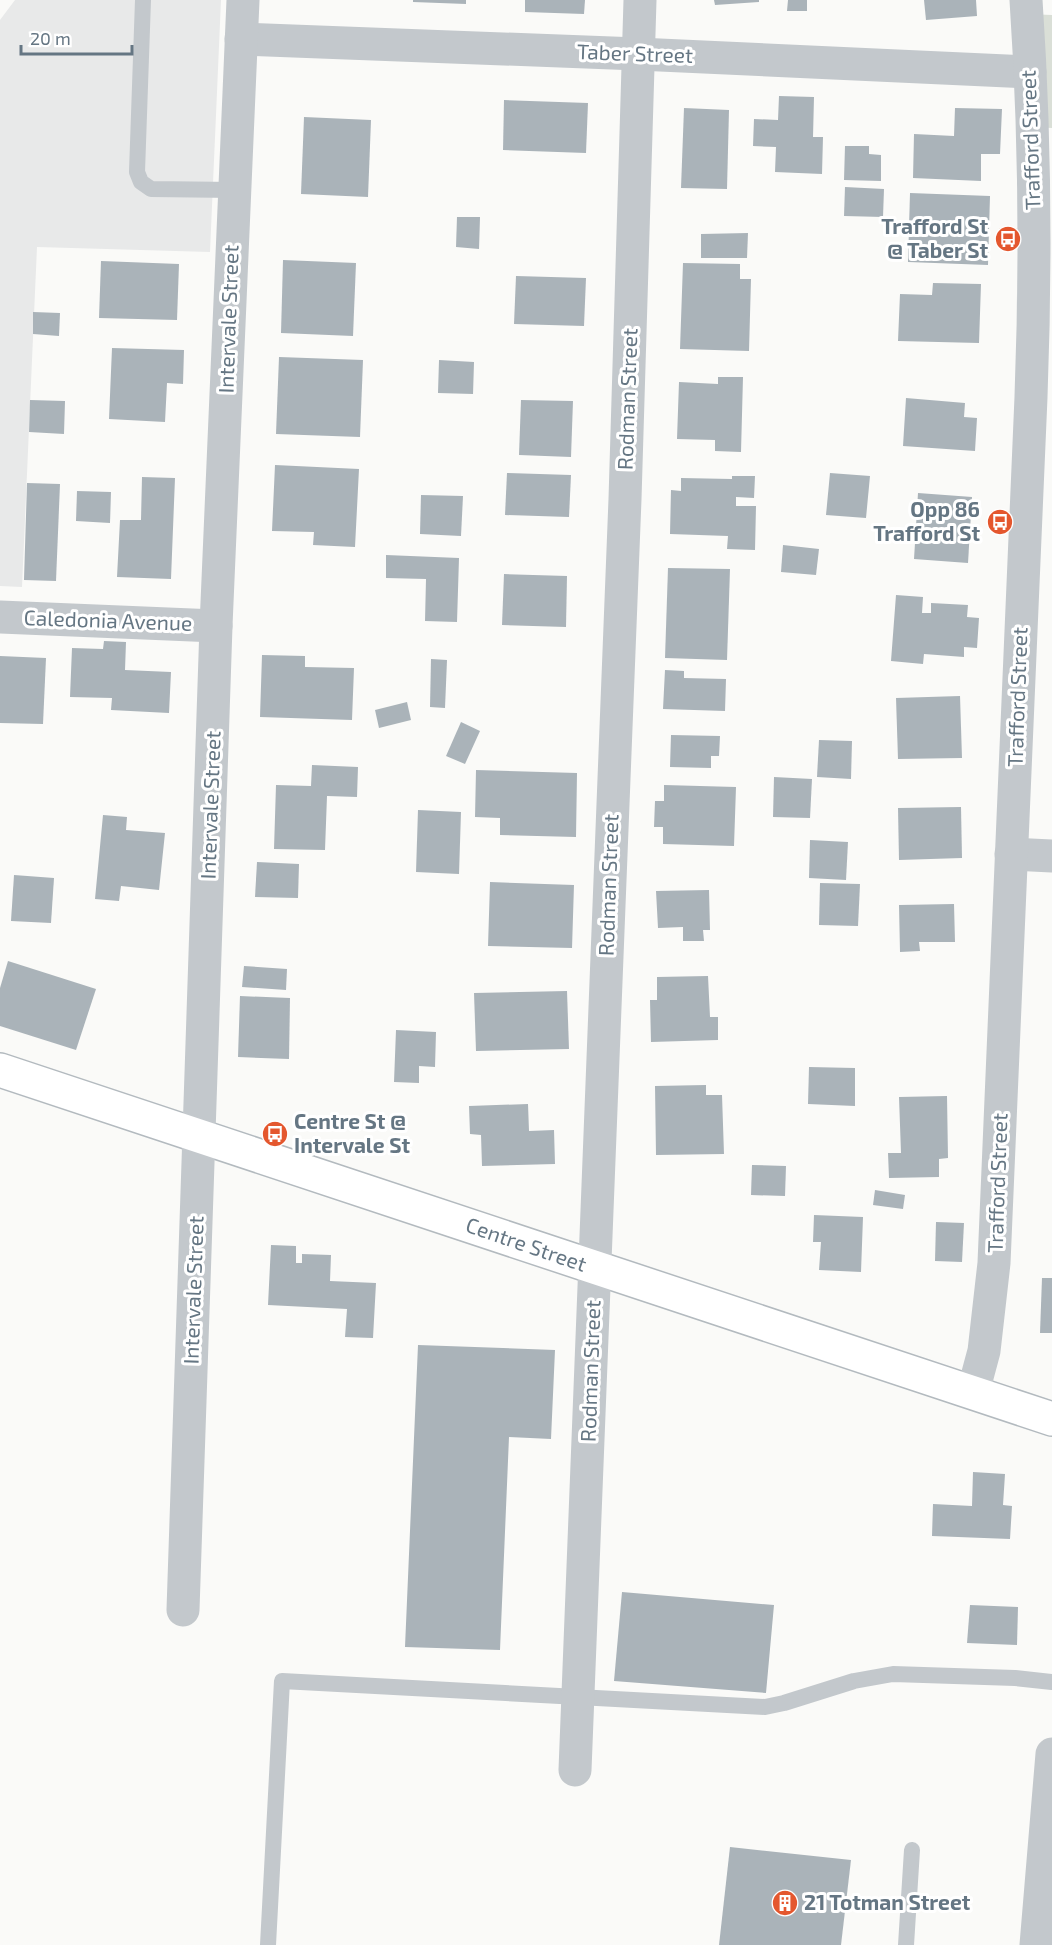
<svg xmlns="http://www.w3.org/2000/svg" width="1052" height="1945" font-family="'Exo 2',sans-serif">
<rect width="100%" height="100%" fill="#fafaf8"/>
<path fill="#e8e9e9" d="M15,0H221L210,252L37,247L22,587L0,586V20Z"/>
<path fill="#dadfd7" d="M1027,14L1052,15V128L1032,127Z"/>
<g fill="#aab3b9">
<path d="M413,0H466V4L413,2Z"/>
<path d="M525,0H585L584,14L525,12Z"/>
<path d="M714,0H759V2L715,5Z"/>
<path d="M788,0H807V11H787Z"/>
<path d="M924,0H976L977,16L926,20Z"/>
<path d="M779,96L814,97L813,137H823L822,174L775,172L776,147L753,146L754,119L778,120Z"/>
<path d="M504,100L588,103L586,153L503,150Z"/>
<path d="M684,108L729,110L727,189L681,188Z"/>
<path d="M955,108L1002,109L1000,154H981V181L913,178L914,134L954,136Z"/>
<path d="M304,117L371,120L368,197L301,194Z"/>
<path d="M845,146H869V154L881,155V181L844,180Z"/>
<path d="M845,187L884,189L883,217L844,216Z"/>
<path d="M910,193L990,196L988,265L908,262Z"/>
<path d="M457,217H480L479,249L456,247Z"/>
<path d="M748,233L747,258H701V234Z"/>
<path d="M283,260L356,263L353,336L281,333Z"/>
<path d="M101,261L179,264L177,320L99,318Z"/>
<path d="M683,263L740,264V279H751L749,351L680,349Z"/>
<path d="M516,276L586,278L584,326L514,324Z"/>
<path d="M933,283L981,284L979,343L898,341L900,294L932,295Z"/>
<path d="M33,312L60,313L59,336L33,334Z"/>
<path d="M112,348L184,350L183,384L167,383L165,422L109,419Z"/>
<path d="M279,357L363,360L360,437L276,434Z"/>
<path d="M439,360L474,362L473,394L438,393Z"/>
<path d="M718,377H743L741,452L715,451V440L677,439L679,382L718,384Z"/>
<path d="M906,398L965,403L964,417L977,418L975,451L903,446Z"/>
<path d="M30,400L65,401L64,434L29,432Z"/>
<path d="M521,400L573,401L571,457L519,455Z"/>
<path d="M275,465L359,469L355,547L313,545L314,532L272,531Z"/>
<path d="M507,473L571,475L569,517L505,515Z"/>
<path d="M830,473L870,476L866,518L826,515Z"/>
<path d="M732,476H755L754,498L736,497V506H756L755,550L727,549L728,536L670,534L671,490L681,491V478L732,479Z"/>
<path d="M142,477L175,478L171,579L117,577L120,520H141Z"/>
<path d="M27,483L60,484L56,581L24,580Z"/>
<path d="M77,491L111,492L110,523L76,521Z"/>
<path d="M918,493L972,497L968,563L914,559Z"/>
<path d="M421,495L463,496L461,536L420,534Z"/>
<path d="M783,545L819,549L816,575L781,572Z"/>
<path d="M386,555L459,558L457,622L425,621L426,579L386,578Z"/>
<path d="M668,568L730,569L727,660L665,658Z"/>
<path d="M504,574L567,576L566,627L502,625Z"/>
<path d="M896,595L923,597L922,613H931V603L968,605L967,617L979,618L977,648L964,647V657L924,654L923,664L891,661Z"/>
<path d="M104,641L126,642L125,670L171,672L169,713L111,710L112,698L70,697L72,648L103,649Z"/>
<path d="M262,655L305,656V667L354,668L352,720L260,717Z"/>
<path d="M0,656L46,658L43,724L0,723Z"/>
<path d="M431,659L447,660L445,708L430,707Z"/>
<path d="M665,670L684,671V678L726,679L725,711L663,709Z"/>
<path d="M960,696L962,758L898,759L896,698Z"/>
<path d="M407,702L411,720L379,728L375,710Z"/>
<path d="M461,722L480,731L465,764L446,756Z"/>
<path d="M671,735L720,736L719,756H711V768L670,767Z"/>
<path d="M819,740L852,741L851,779L817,777Z"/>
<path d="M312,765L358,767L357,797L327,796L325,850L274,849L276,785L311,786Z"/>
<path d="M476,770L577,773L576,837L500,835V818L475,817Z"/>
<path d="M774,777L812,779L810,818L773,817Z"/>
<path d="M664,785L736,787L734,846L663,844V827H654L655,801H664Z"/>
<path d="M961,807L962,858L899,860L898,808Z"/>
<path d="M418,810L461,812L459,874L416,872Z"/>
<path d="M103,815L127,817L126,830L165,833L159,890L121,886L119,901L95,899Z"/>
<path d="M810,840L848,842L846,880L809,878Z"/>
<path d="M257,862L299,864L298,898L255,897Z"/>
<path d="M14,875L54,878L51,923L11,921Z"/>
<path d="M490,882L574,885L572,948L488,946Z"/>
<path d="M820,883L860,884L858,926L819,925Z"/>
<path d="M709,890L710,930H703L704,941H683V927L658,928L656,891Z"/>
<path d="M954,904L955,942H919L920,951L900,952L899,905Z"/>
<path d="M8,961L96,989L76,1050L0,1026V988Z"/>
<path d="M244,966L287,969L286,990L242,987Z"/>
<path d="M708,976L710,1017H718V1040L651,1042L650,1000H657V977Z"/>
<path d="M567,991L569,1049L476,1051L474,993Z"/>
<path d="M240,996L290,998L289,1059L238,1057Z"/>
<path d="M396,1030L436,1032L435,1067L419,1066V1083L394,1082Z"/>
<path d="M809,1067L855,1068V1106L808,1104Z"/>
<path d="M706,1085V1095H722L724,1154L656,1155L655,1086Z"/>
<path d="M947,1096L948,1158L939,1159V1177L889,1178L888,1153H901L899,1097Z"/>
<path d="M528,1104L529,1131L554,1130L555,1164L482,1166L481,1135L470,1134L469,1106Z"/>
<path d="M752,1165L786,1166L785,1196L751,1195Z"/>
<path d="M875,1190L905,1195L903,1209L873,1205Z"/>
<path d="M814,1215L863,1217L861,1272L819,1270L821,1242H813Z"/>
<path d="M936,1222L964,1223L962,1262L935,1261Z"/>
<path d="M271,1245L296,1246V1263H302V1254L331,1255L330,1281L376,1283L373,1338L345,1337L347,1309L268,1305Z"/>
<path d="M1042,1278H1052V1333H1040Z"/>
<path d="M418,1345L555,1350L551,1439L509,1437L500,1650L405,1647Z"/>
<path d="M973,1472L1005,1474L1003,1505L1012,1506L1010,1539L932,1536L933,1504L972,1506Z"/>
<path d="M622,1592L774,1605L766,1693L614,1681Z"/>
<path d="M970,1605L1018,1607L1017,1645L967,1643Z"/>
<path d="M730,1847L851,1860L841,1945H719Z"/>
</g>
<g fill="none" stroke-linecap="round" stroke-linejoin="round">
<g stroke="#b3babf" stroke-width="36">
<path id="secondary" d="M0,1070L1052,1419"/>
</g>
<g stroke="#c3c8cc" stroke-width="16">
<path d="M143,0L137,172L141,182L151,189L235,190"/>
<path d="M268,1945L282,1681L765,1707L784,1703L854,1681L893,1674L1015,1678L1052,1682"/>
<path d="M906,1945L912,1850"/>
</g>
<g stroke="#c3c8cc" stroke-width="33">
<path d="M241,39L638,54L1030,72"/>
<path d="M0,617L216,626"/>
<path d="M1011,854L1052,856"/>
<path d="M973,1392L984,1351L994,1263L1031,397C1036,265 1035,132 1026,0"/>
<path d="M183,1610L216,626L243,0"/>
<path d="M575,1770L625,499L640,0"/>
<path d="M1036,1945L1052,1754"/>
</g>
<use href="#secondary" stroke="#fff" stroke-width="33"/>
</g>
<defs>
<g id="bus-disc" transform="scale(1.35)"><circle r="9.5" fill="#e4572e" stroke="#fff"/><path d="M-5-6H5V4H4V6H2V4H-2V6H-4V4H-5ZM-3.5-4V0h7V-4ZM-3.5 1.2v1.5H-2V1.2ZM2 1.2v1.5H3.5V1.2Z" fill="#fff"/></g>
<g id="building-disc" transform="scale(1.35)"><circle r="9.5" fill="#e4572e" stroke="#fff"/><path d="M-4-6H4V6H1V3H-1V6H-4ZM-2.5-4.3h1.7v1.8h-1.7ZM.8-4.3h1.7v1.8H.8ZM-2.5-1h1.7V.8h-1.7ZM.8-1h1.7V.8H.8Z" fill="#fff"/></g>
</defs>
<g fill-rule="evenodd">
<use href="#bus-disc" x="1008" y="239"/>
<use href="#bus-disc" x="1000" y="522"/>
<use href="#bus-disc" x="275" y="1134"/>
<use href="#building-disc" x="785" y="1903"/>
</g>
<g text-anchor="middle" stroke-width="6" stroke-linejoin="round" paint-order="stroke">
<g font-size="21" fill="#657683" stroke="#fff">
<text transform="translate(635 54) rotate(2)" y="7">Taber Street</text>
<text transform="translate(1031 140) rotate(-92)" y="7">Trafford Street</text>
<text transform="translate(229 319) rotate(-88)" y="7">Intervale Street</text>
<text transform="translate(628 399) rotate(-88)" y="7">Rodman Street</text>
<text transform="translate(108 621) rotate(2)" y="7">Caledonia Avenue</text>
<text transform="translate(1018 697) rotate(-88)" y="7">Trafford Street</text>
<text transform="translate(211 805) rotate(-88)" y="7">Intervale Street</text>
<text transform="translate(609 885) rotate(-88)" y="7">Rodman Street</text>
<text transform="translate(998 1183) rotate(-88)" y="7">Trafford Street</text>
<text transform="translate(526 1245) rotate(19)" y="7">Centre Street</text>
<text transform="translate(194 1290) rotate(-88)" y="7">Intervale Street</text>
<text transform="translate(591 1371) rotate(-88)" y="7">Rodman Street</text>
</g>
<g font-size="21" font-weight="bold" fill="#657683" stroke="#fff" text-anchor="end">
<text x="988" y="234">Trafford St<tspan x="988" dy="24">@ Taber St</tspan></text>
<text x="980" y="517">Opp 86<tspan x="980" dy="24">Trafford St</tspan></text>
<text x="294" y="1129" text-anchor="start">Centre St @<tspan x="294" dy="24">Intervale St</tspan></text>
<text x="804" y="1910" text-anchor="start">21 Totman Street</text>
</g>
</g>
<path d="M21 45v9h111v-9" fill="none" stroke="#657683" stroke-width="3"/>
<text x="30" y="45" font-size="18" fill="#657683" stroke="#ffffff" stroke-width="4.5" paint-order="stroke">20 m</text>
</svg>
